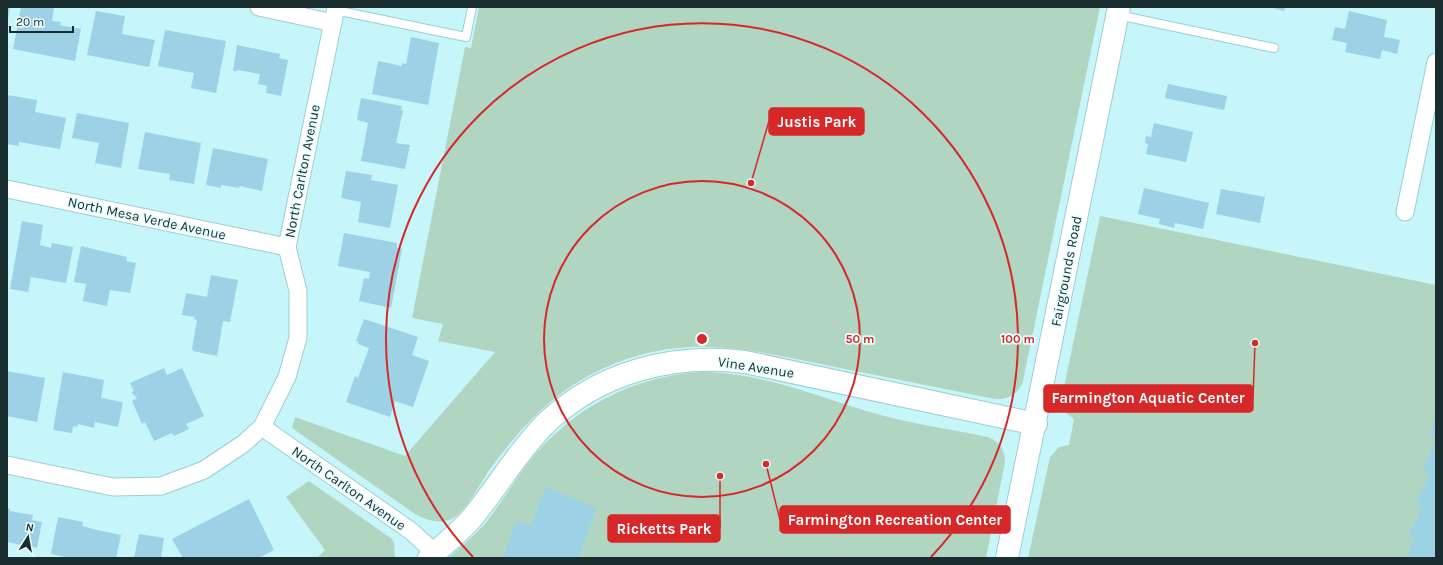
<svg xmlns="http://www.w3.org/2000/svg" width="1443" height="565" font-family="Karla,sans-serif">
<rect width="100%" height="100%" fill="#c6f6fa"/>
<g fill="#b0d5c0">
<path d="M479,7H1100L1023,381C1018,394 1009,400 995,399C944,389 892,378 840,368C753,351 687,330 602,369C554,391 521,427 490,469C482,481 467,509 455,517C443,525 427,521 415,514L292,428L295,417L405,456L495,352L438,341L443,324L412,318L465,47L471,48Z"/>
<path d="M1100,216L1436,285V558H1028L1050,457L1059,447L1069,445L1074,419L1066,413L1061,401Z"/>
<path d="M702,372C763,373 813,395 870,412C908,423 949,429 988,437C999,441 1005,450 1005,462L986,558H448C460,547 473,537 484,525C500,505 513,483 528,463C572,408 632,376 702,372Z"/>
<path d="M309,481L392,539L394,543L395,558H317L325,550L286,497Z"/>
</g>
<g fill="#9cd1e6">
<path d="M7,7H10L8,20H7Z"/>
<path d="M21,7H54L52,21L61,22L60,25L81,29L75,61L13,49Z"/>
<path d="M1269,7H1285L1284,11Z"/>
<path d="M96,11L125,16L122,34L155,40L149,67L87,55Z"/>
<path d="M1349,11L1387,20L1384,37L1400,40L1397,54L1382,50L1380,59L1345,52L1347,43L1332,40L1335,27L1345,29Z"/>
<path d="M165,30L226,41L216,93L191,88L194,73L158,66Z"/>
<path d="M411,37L439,43L428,105L372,94L378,61L402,66V63L406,64Z"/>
<path d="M237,45L280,54L279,58L288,60L281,96L266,93L267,86L258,84L260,74L237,70V71H233Z"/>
<path d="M1168,84L1227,96L1224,110L1165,98Z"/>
<path d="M7,95L37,100L35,112L66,118L60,149L19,142V146L7,144Z"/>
<path d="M361,98L402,106L401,110H403L396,143L410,145L405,169L361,161L368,123L357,120Z"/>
<path d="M77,113L129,123L121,168L95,163L99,143L72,138Z"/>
<path d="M1154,123L1193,132L1186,162L1146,154L1148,144L1145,143L1146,136L1151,137Z"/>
<path d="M145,132L201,143L194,184L169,180L170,174L138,169Z"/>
<path d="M213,148L268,159L262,191L240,186L239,188L221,185V188L206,185Z"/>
<path d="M346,171L372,175L371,180L398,185L390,228L358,222L361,202L341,198Z"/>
<path d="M1144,188L1209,203L1203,229L1175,223L1174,228L1159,224L1160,219L1138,214Z"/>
<path d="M1221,189L1265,197L1260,223L1216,214Z"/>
<path d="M22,221L43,225L40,245L51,248L52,243L73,247L66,283L31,277L28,292L10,289Z"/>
<path d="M344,233L397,243V248L402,249L391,308L359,301L364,278L369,279L370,272L338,266Z"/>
<path d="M81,246L127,257L126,261L136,263L130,293L110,290L107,306L83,301L86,284L74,282Z"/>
<path d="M211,275L238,280L230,322L223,321L217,356L193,351L192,349L197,320L194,319L195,317L182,315L186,293L207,297Z"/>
<path d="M364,319L418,337L412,355L429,361L413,407L395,401L390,417L346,402L355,376L358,378L369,348L358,344L359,342L356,341Z"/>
<path d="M164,368L167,375L182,368L204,416L186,424L189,429L174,436L172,433L154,441L145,422L142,424L132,401L137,398L131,392L134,391L130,383Z"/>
<path d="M7,371L45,378L37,422L7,416Z"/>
<path d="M63,372L104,380L101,398L123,402L118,427L95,422L94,428L78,424L77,427L73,426L72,433L53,430Z"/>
<path d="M1435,413H1436V438L1431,437Z"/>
<path d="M1436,440V558H1406L1415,537L1408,536L1423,506L1415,504L1430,474L1422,472Z"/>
<path d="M546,487L597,508L578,558L503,557L517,521L530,526Z"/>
<path d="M249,499L274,550L259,558H183L172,539Z"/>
<path d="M7,508L10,509V511L33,515L32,520L42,522L37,548L7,542Z"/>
<path d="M58,517L83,522L82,526L97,530L121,535L116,558H69L51,554Z"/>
<path d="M139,534L164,538L161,558H134Z"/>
</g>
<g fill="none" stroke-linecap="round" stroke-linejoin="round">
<g stroke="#9ecdd1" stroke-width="10">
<g id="lane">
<path d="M335,10L466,37L472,7"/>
<path d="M1118,15L1274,48"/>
</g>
</g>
<g stroke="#9ecdd1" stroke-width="19">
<g id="street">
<path d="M259,7L333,23"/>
<path d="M7,189L287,247"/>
<path d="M1405,212L1436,62"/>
<path d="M262,427L411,531L435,553"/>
<path d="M7,465L113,487L161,486L204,470L243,444L262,427L287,377L298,338V291L287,247L336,7"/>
</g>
</g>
<g stroke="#9ecdd1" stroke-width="24">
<g id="secondary">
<path d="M429,558C443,545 459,533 471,519C497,488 517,452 546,423C600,372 672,353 745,362L1036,424"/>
<path d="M1007,558L1119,7"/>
</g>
</g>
<use href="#lane" stroke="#fff" stroke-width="8"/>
<use href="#street" stroke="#fff" stroke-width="17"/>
<use href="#secondary" stroke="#fff" stroke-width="22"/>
</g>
<g fill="none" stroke="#d62828" stroke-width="2">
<circle cx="702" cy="339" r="158"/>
<path d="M473 557A316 316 0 1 1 931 557"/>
</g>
<g text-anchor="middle" stroke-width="3.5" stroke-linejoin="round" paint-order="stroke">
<g font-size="14" fill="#1a2d2f" stroke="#eafdff">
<text transform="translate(302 171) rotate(-79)" y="5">North Carlton Avenue</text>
<text transform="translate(147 218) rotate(12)" y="5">North Mesa Verde Avenue</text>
<text transform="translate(1066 271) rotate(-79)" y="5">Fairgrounds Road</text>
<text transform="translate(756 367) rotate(9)" y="5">Vine Avenue</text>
<text transform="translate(349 488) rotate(35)" y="5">North Carlton Avenue</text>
</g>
</g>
<circle cx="702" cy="339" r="6" fill="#d62828" stroke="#eafdff" stroke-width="2"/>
<g font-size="12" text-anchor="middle" font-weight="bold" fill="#d62828" stroke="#eafdff" stroke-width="3.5" stroke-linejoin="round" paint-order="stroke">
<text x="860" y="343">50 m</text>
<text x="1018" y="343">100 m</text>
</g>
<path fill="none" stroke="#d62828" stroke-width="1.5" d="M751 183L769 121M1255 343L1253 398M766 464L780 520M720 476L720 528"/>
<g fill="#d62828" stroke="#eafdff" stroke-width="1.5">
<circle cx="751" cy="183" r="4"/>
<circle cx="1255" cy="343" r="4"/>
<circle cx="766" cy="464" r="4"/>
<circle cx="720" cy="476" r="4"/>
</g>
<g fill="#d62828" stroke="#d62828" stroke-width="1.5">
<rect x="769" y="108" width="95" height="27" rx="4"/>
<rect x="1044" y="385" width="209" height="27" rx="4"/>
<rect x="780" y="506" width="230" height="27" rx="4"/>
<rect x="608" y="515" width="112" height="27" rx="4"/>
</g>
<g font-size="15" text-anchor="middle" font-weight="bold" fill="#fff">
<text x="817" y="127">Justis Park</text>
<text x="1148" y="403">Farmington Aquatic Center</text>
<text x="895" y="525">Farmington Recreation Center</text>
<text x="664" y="534">Ricketts Park</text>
</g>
<rect width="1443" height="565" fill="none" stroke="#1a2d2f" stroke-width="16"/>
<g transform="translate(28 537) rotate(11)" stroke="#eafdff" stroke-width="3" paint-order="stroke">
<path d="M0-3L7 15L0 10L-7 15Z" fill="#1a2d2f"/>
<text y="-6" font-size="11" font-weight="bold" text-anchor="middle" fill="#1a2d2f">N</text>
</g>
<path d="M10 26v6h63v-6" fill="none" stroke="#1a2d2f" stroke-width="2"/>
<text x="16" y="26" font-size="12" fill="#1a2d2f" stroke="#eafdff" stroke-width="3" paint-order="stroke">20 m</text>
</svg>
